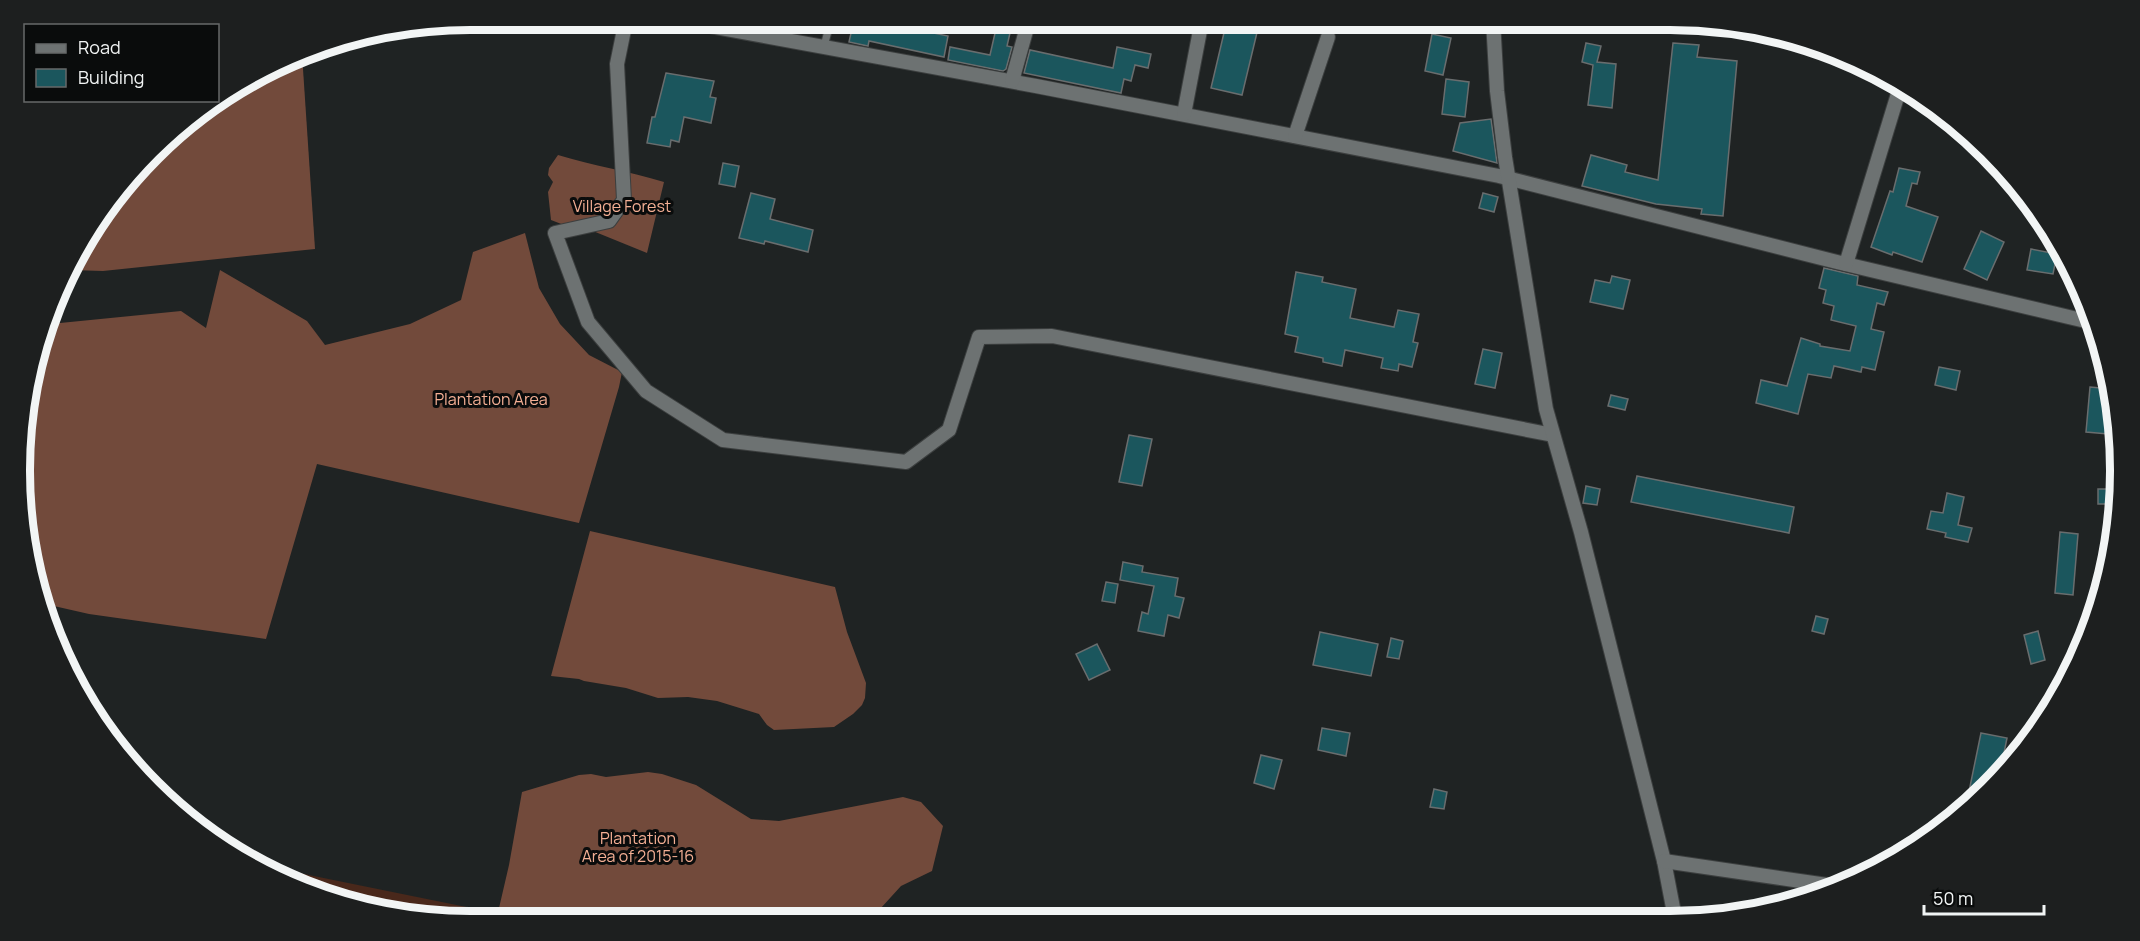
<svg xmlns="http://www.w3.org/2000/svg" width="2140" height="941" font-family="Manrope,sans-serif">
<rect width="100%" height="100%" fill="#1f2323"/>
<path fill="#49281b" d="M299,873L481,910L479,921L325,897L296,884Z"/>
<g fill="#724a3b">
<path d="M302,54L315,249L103,271L70,270L80,245L173,131L245,80Z"/>
<path d="M558,155C593,166 629,171 664,182L647,253L588,229L569,227L551,220L548,192L553,182L548,175L549,168Z"/>
<path d="M525,233L539,288L560,324L589,355L622,372L619,387L579,523L317,464L266,639L89,614L45,604L28,558L20,470L28,383L50,324L181,311L206,328L220,270L307,321L325,345L410,324L461,300L473,252Z"/>
<path d="M590,531L835,587L847,632L866,683L865,698L862,705L853,714L834,727L774,730L767,725L759,714L717,701L688,697L658,698L626,688L584,681L579,679L551,676Z"/>
<path d="M648,772L662,774L696,785L751,819L779,821L903,797L921,802L943,826L932,871L901,886L870,920L496,921L509,865L522,792L579,775L591,774L606,777Z"/>
</g>
<g fill="#1b565d" stroke="#696d6e" stroke-width="1.5">
<path d="M854,20H915L914,29L948,36L944,57L869,41L868,46L849,42Z"/>
<path d="M998,20H1013L1007,46L1012,47L1006,69L1003,71L948,60L950,47L990,55Z"/>
<path d="M1227,20H1260L1242,95L1211,88Z"/>
<path d="M1432,34L1451,38L1443,75L1425,71Z"/>
<path d="M1586,43L1601,46L1597,62L1616,64L1612,108L1588,105L1593,65L1582,62Z"/>
<path d="M1673,43L1699,45L1697,57L1737,61L1723,216L1701,214L1702,209L1656,204L1582,186L1591,155L1627,165L1625,172L1658,180Z"/>
<path d="M1117,47L1151,54L1148,68L1135,65L1131,81L1124,79L1121,93L1024,73L1030,50L1113,68Z"/>
<path d="M666,73L714,81L710,97L716,98L711,123L684,117L679,142L671,140L670,147L647,143L652,117H655Z"/>
<path d="M1446,79L1469,82L1465,117L1442,114Z"/>
<path d="M1491,119L1497,163L1453,151L1460,123Z"/>
<path d="M723,163L739,166L735,187L719,184Z"/>
<path d="M1899,168L1920,172L1917,184L1912,183L1906,206L1938,217L1922,262L1893,252L1892,255L1871,247L1890,191L1893,192Z"/>
<path d="M751,193L775,199L770,219L813,230L808,252L765,241L764,244L739,238Z"/>
<path d="M1483,193L1498,197L1494,212L1479,208Z"/>
<path d="M1981,231L2004,242L1987,280L1964,269Z"/>
<path d="M2031,249L2057,254L2053,274L2027,270Z"/>
<path d="M1824,268L1858,276L1857,285L1888,292L1884,305L1877,303L1871,329L1884,332L1875,370L1862,367L1861,372L1834,366L1831,378L1808,374L1798,414L1756,403L1761,380L1787,386L1801,338L1820,344V346L1850,351L1856,326L1831,320L1834,306L1823,303L1826,290L1819,288Z"/>
<path d="M1296,272L1323,277L1322,282L1356,289L1350,318L1394,327L1398,310L1419,314L1413,342L1418,343L1412,367L1399,364L1398,371L1381,368L1383,358L1345,350L1342,366L1323,362V358L1295,352L1298,337L1285,334Z"/>
<path d="M1612,276L1630,280L1623,309L1590,302L1595,280L1610,283Z"/>
<path d="M1483,349L1502,353L1495,388L1475,384Z"/>
<path d="M1939,367L1960,371L1956,390L1935,385Z"/>
<path d="M2090,387L2111,389L2119,435L2086,432Z"/>
<path d="M1611,395L1628,399L1625,410L1608,406Z"/>
<path d="M1129,435L1152,439L1142,486L1119,482Z"/>
<path d="M1637,476L1794,507L1789,533L1631,502Z"/>
<path d="M1586,486L1600,489L1597,505L1583,503Z"/>
<path d="M2098,489H2118L2117,504H2098Z"/>
<path d="M1947,493L1964,497L1958,525L1972,528L1968,542L1945,537L1946,533L1927,529L1931,511L1943,513Z"/>
<path d="M2060,532L2078,534L2073,595L2055,593Z"/>
<path d="M1123,562L1143,566L1142,572L1178,578L1175,596L1184,598L1179,618L1168,615L1164,636L1138,631L1142,612L1148,614L1154,586L1120,580Z"/>
<path d="M1106,582L1118,584L1115,603L1102,601Z"/>
<path d="M1816,616L1828,619L1824,634L1812,631Z"/>
<path d="M2038,631L2045,660L2031,664L2024,635Z"/>
<path d="M1320,632L1378,644L1371,676L1313,665Z"/>
<path d="M1391,638L1403,641L1399,659L1387,657Z"/>
<path d="M1097,644L1110,670L1089,680L1076,654Z"/>
<path d="M1322,728L1350,733L1346,756L1318,750Z"/>
<path d="M1981,733L2007,738L2000,773L1966,806Z"/>
<path d="M1261,755L1282,760L1274,789L1254,783Z"/>
<path d="M1434,789L1447,792L1444,809L1430,807Z"/>
</g>
<g fill="none" stroke-linecap="round" stroke-linejoin="round">
<g stroke="#3c3f3f" stroke-width="9">
<path id="lane" d="M824,46L831,20"/>
</g>
<g stroke="#3c3f3f" stroke-width="16">
<g id="street">
<path d="M626,20L617,64L624,200L609,221L555,233L588,322L646,391L723,440L906,462L949,430L979,337L1052,336L1553,435"/>
<path d="M677,20L1036,86L1499,176L1837,262L2094,323"/>
<path d="M1493,20L1497,91L1505,157L1546,409L1581,532L1664,861L1675,918"/>
<path d="M1012,81L1029,20"/>
<path d="M1184,114L1202,20"/>
<path d="M1295,136L1328,37"/>
<path d="M1846,264L1901,84"/>
<path d="M1664,861L1841,887"/>
</g>
</g>
<use href="#lane" stroke="#6d7272" stroke-width="7"/>
<use href="#street" stroke="#6d7272" stroke-width="14"/>
</g>
<g text-anchor="middle" stroke-width="6" stroke-linejoin="round" paint-order="stroke">
<g font-size="16" fill="#f4af94" stroke="#0a0c0c">
<text x="622" y="212">Village Forest</text>
<text x="491" y="405">Plantation Area</text>
<text x="638" y="844">Plantation<tspan x="638" dy="18">Area of 2015-16</tspan></text>
</g>
</g>
<path d="M0 0H2140V941H0ZM470 30H1670A440 440 0 0 1 2110 470V471A440 440 0 0 1 1670 911H470A440 440 0 0 1 30 471V470A440 440 0 0 1 470 30Z" fill="#1d1f1f" fill-rule="evenodd"/>
<path fill="none" stroke="#f2f5f5" stroke-width="8" d="M470 30H1670A440 440 0 0 1 2110 470V471A440 440 0 0 1 1670 911H470A440 440 0 0 1 30 471V470A440 440 0 0 1 470 30Z"/>
<rect x="24" y="24" width="195" height="78" fill="#0a0c0c" stroke="#676969" stroke-width="1.5"/>
<rect x="36" y="44" width="30" height="9" fill="#6d7272" stroke="#676969" stroke-width="1.5"/>
<text x="78" y="54" font-size="18" fill="#f2f5f5">Road</text>
<rect x="36" y="69" width="30" height="18" fill="#1b565d" stroke="#676969" stroke-width="1.5"/>
<text x="78" y="84" font-size="18" fill="#f2f5f5">Building</text>
<path d="M1924 905v9h120v-9" fill="none" stroke="#f2f5f5" stroke-width="3"/>
<text x="1933" y="905" font-size="18" fill="#f2f5f5" stroke="#0a0c0c" stroke-width="4.5" paint-order="stroke">50 m</text>
</svg>
